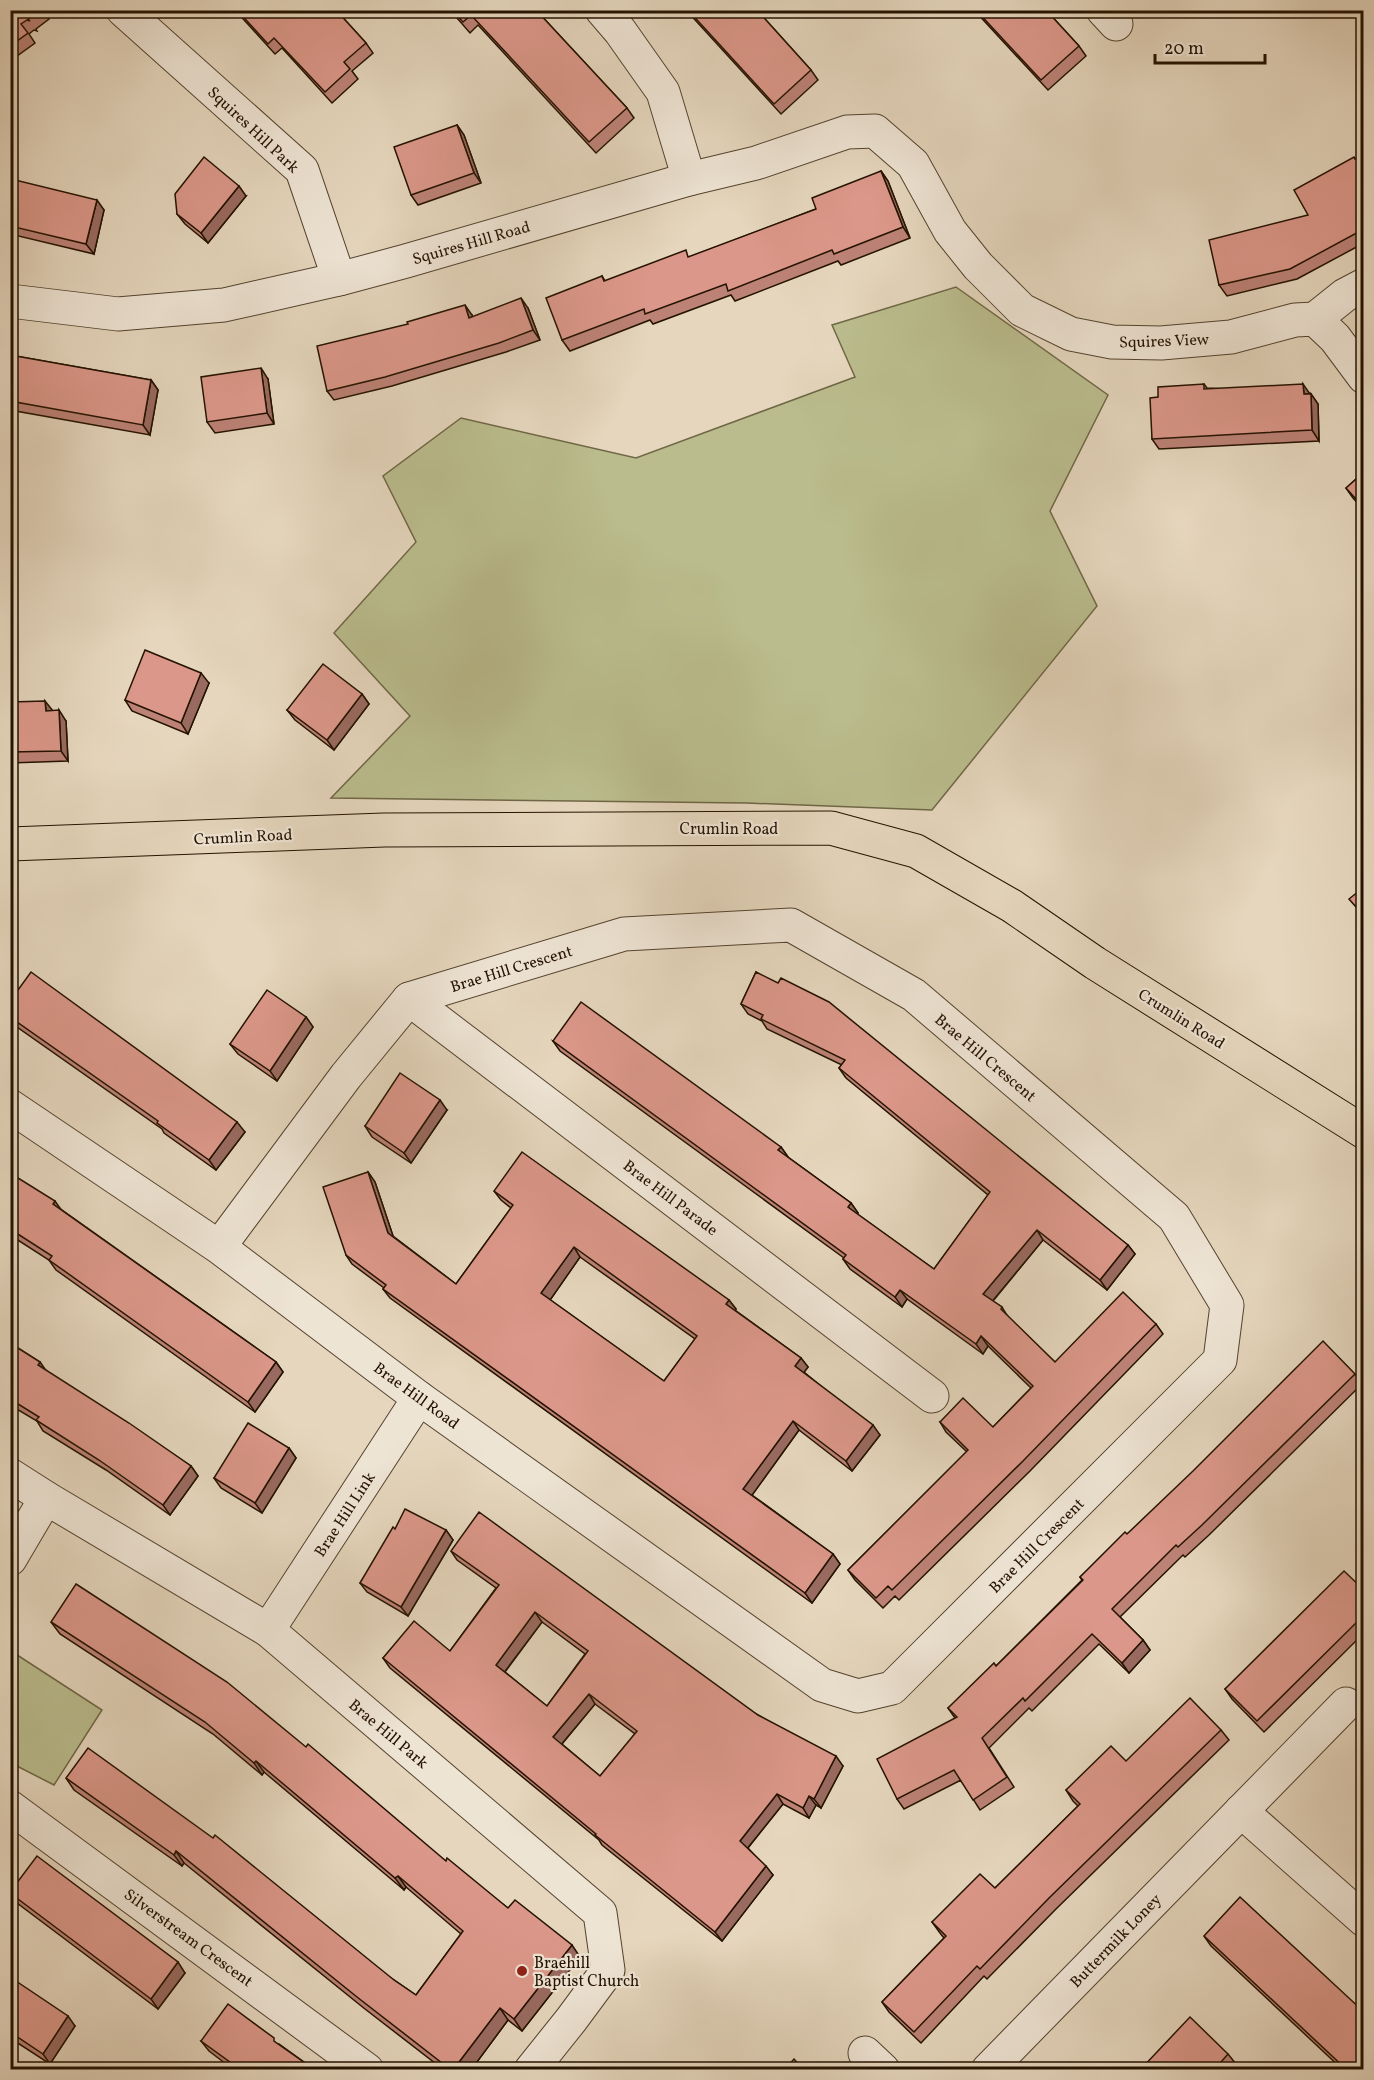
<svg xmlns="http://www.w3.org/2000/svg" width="1374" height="2080" font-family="Vollkorn,serif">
<rect width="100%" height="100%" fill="#e5d6bd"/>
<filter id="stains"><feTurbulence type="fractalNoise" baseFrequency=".00333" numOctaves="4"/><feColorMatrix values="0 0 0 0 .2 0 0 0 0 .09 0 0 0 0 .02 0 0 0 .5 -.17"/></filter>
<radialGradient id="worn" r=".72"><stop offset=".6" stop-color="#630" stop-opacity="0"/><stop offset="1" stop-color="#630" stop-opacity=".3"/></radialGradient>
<g fill="#babc8d" stroke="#6f6746" stroke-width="1.5">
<path d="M956,287L1108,395L1050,511L1097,606L932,810L746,803L331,798L410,716L334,633L416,542L383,476L461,418L636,458L855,377L832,325Z"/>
<path d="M11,1651L102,1710L54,1785L11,1763Z"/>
</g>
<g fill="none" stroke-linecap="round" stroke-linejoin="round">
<g stroke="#54432f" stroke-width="35">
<g id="minor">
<path d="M123,10L302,170L339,279"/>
<path d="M602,10L620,31L663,92L689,179"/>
<path d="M1103,10L1116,24"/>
<path d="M10,301L118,314L224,305L339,279L406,261L689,179L756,163L847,132L875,131L913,164L950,231L978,266L1022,310L1071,334L1112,342L1161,343L1231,337L1295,320L1315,319L1335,338L1364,377"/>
<path d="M1315,319L1345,295L1364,285"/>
<path d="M409,999L932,1396"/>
<path d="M10,1106L219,1247L419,1398L822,1685L858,1696L892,1688L1220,1360L1227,1305L1174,1217L914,995L791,925L624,934L409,999L346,1076L219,1247"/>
<path d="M10,1475L46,1498L268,1630L600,1913L608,1970L571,2020L531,2070"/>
<path d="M10,1559L46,1498"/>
<path d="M268,1630L419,1398"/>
<path d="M10,1807L367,2070"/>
<path d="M1241,1811L1364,1920"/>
<path d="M865,2053L883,2070"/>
<path d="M988,2070L1346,1704"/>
</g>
</g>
<g stroke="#241200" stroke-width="35">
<path id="major" d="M10,844L384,830L831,828L916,851L1012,906L1095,963L1364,1132"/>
</g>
<use href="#minor" stroke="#eee4d4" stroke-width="33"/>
<use href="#major" stroke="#e5d6bd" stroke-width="33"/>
</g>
<g fill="#bc8276" stroke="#241200" stroke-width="1.5" fill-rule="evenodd">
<path d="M10,10H43L49,19L36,29L37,31L34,30L29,34L35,43L10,61Z"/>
<path d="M235,10H336L366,43L373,53L352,71L358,79L332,103L282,48L275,54Z"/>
<path d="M450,10H536L627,108L634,118L596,153L478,25L470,33Z"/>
<path d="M686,10H757L811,70L818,80L781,114Z"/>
<path d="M974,10H1046L1079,46L1086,56L1048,90Z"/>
<path d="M457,125L464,135L481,183L418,205L411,195Z"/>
<path d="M1364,156V243L1297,279L1227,296L1219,285L1308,215L1356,159Z"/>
<path d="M881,171L888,181L910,238L841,265L838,261L735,301L731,295L653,324L650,320L570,351L562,340L602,276L605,281L690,257L816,209Z"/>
<path d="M11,179L104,210L94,254L10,234Z"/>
<path d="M246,196L208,243L185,224L177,214Z"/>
<path d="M528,308L540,340L506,352L392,386L334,400L327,391L472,315V317Z"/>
<path d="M10,355L151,380L158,390L150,435L10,410Z"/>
<path d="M268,379L274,424L215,433L207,422Z"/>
<path d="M1204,384L1207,388L1311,394L1318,404L1319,441L1159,449L1152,439L1158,397Z"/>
<path d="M1364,472V510L1353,498L1346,488Z"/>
<path d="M209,683L188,734L132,711L125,700Z"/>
<path d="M362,694L369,704L334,750L295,720L287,710Z"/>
<path d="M10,702L52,711L66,721L68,761L10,763Z"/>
<path d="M756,972L1128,1245L1135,1254L1107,1290L1043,1240L993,1301L1002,1307L1008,1317L1055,1362L1156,1324L1163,1334L1030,1471L899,1600L895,1596L883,1608L855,1580L848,1570L967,1452L946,1432L940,1422L993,1427L1031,1388L988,1346L983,1354L907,1299L902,1307L850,1269L843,1259L844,1258L560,1051L553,1041L781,1147L788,1157L851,1203L858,1213L857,1214L934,1269L988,1195L846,1078L839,1068L842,1065L767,1029L762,1021L748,1014L741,1004Z"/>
<path d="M10,1001L245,1132L216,1170L164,1133L162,1129L10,1022Z"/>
<path d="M306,1017L313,1027L277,1081L238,1054L230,1044Z"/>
<path d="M447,1110L411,1163L372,1137L365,1126Z"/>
<path d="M368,1172L375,1182L393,1236L456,1284L511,1208L501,1200L494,1191L729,1300L736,1309L735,1310L801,1358L808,1367L804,1372L880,1435L852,1471L799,1430L752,1495L833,1554L840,1564L812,1603L390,1298L383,1289L384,1288L352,1264L346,1255ZM580,1257L695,1339L664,1381L550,1300Z"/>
<path d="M10,1173L276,1362L283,1372L255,1412L56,1270L49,1260L10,1235Z"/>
<path d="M10,1343L40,1362L45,1370L191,1466L198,1476L170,1515L106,1470L43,1431L37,1421L10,1405Z"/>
<path d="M1355,1374L1362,1384L1209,1535L1185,1557L1183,1555L1120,1617L1143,1640L1150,1650L1129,1673L1099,1644L1032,1711L1029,1708L989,1748L1014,1787L980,1810L961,1780L904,1809L897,1799L955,1718L948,1708L996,1666L1082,1580L1080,1577L1127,1534Z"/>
<path d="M289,1448L296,1458L262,1513L221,1488L214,1478Z"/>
<path d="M395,1529L446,1530L453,1540L408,1616L367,1592L360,1583Z"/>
<path d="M451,1551L758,1715L843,1766L821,1808L816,1805L809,1818L783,1804L748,1848L773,1875L722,1941L602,1845L599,1840L390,1668L383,1658L450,1651L496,1588L457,1560ZM542,1622L585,1654L547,1706L505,1672ZM595,1704L635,1734L600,1776L562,1744Z"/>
<path d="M1364,1590V1633L1264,1732L1232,1699L1225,1689Z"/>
<path d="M51,1622L446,1861L508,1908L580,1957L522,2031L508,2020L471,2070H444L365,2009L184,1863L182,1866L74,1790L66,1778L394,1980L416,1995L461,1934L406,1887L404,1890L264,1772L262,1775L213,1734L60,1634Z"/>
<path d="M1221,1730L1229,1740L1056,1909L987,1979L984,1976L921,2043L889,2012L882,2002L944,1938L940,1933L932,1922L995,1888L1078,1806L1073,1801L1066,1790L1126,1761Z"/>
<path d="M10,1894L185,1973L158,2009L17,1903Z"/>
<path d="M1204,1936L1364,2070H1343L1211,1946Z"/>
<path d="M10,1977L75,2026L50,2064L10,2038Z"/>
<path d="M201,2041L279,2044L315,2070H234L209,2051Z"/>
<path d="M1228,2054L1236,2064L1230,2070H1140Z"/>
</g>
<g fill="#996a60" stroke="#241200" stroke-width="1.5">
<path d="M457,125L464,135L481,183L474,173Z"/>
<path d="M881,171L888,181L910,238L903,227Z"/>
<path d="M239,186L246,196L208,243L201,233Z"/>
<path d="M97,200L104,210L94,254L86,244Z"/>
<path d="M521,298L528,308L540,340L533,330Z"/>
<path d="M465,305L472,315L476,328L469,318Z"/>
<path d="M261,368L268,379L274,424L267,413Z"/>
<path d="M151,380L158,390L150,435L143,425Z"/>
<path d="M1303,384L1310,394H1304Z"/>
<path d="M1311,394L1318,404L1319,441L1312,430Z"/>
<path d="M201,673L209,683L188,734L181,723Z"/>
<path d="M362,694L369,704L334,750L327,740Z"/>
<path d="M45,701L53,711H46Z"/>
<path d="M59,710L66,721L68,761L61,751Z"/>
<path d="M306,1017L313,1027L277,1081L270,1071Z"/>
<path d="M440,1100L447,1110L411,1163L404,1153Z"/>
<path d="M237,1122L245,1132L216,1170L209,1160Z"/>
<path d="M781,1147L788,1157L785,1160L778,1150Z"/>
<path d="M368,1172L375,1182L395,1242L388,1233Z"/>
<path d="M55,1201L62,1211L53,1204Z"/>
<path d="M851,1203L858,1213L855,1217L848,1207Z"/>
<path d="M1037,1230L1043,1240L990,1304L983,1294Z"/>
<path d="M1128,1245L1135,1254L1107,1290L1100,1280Z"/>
<path d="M574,1247L580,1257L548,1303L541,1293Z"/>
<path d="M900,1290L907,1299L902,1307L895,1297Z"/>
<path d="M729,1300L736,1309L733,1313L726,1304Z"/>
<path d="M981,1336L988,1346L983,1354L976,1344Z"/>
<path d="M801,1358L808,1367L802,1375L795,1366Z"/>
<path d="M40,1362L47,1372L38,1365Z"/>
<path d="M276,1362L283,1372L255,1412L248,1402Z"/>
<path d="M793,1421L799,1430L750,1498L743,1489Z"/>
<path d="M873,1425L880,1435L852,1471L846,1461Z"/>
<path d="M289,1448L296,1458L262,1513L255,1503Z"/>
<path d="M191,1466L198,1476L170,1515L163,1505Z"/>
<path d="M446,1530L453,1540L408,1616L401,1607Z"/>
<path d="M833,1554L840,1564L812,1603L805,1593Z"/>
<path d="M535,1612L542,1622L503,1674L496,1665Z"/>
<path d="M1143,1640L1150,1650L1129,1673L1122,1663Z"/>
<path d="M589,1694L595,1704L560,1746L553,1737Z"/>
<path d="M836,1756L843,1766L821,1808L814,1799Z"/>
<path d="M256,1761L264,1772L262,1775L254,1763Z"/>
<path d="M777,1794L783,1804L746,1850L740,1841Z"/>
<path d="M809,1796L816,1805L809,1818L803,1808Z"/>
<path d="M176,1851L184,1863L182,1866L174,1855Z"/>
<path d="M766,1866L773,1875L722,1941L715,1932Z"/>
<path d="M398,1876L406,1887L404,1890L395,1878Z"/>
<path d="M572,1945L580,1957L522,2031L514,2019Z"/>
<path d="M178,1962L185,1973L158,2009L151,1999Z"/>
<path d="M500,2008L508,2020L471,2070H453Z"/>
<path d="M68,2016L75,2026L50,2064L43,2054Z"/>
</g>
<g fill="#db9789" stroke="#241200" stroke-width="1.5" fill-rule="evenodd">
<path d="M10,10H40L28,19L30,21L27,20L21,24L28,33L10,46Z"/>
<path d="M237,10H336L366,43L344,62L350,69L325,92L274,38L268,44Z"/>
<path d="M452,10H536L627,108L589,142L471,15L463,22Z"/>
<path d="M688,10H757L811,70L774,104Z"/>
<path d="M976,10H1046L1079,46L1041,80Z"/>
<path d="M457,125L474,173L411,195L394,147Z"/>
<path d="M1364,156V229L1290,269L1219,285L1209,240L1308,215L1294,190L1354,157L1355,159Z"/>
<path d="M204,157L239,186L201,233L177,214L175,194Z"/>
<path d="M881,171L903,227L834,254L832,250L728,291L726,284L645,314L644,309L562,340L546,298L602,276L604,281L686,250L688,257L816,209L812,198Z"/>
<path d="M11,179L97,200L86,244L10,226Z"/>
<path d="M521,298L533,330L499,343L385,377L327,391L317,346L408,324L407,322L465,305L469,318Z"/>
<path d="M10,355L151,380L143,425L10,401Z"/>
<path d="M261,368L267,413L207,422L201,377Z"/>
<path d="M1204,384V389L1303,384L1304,394H1311L1312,430L1152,439L1150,398L1158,397V387Z"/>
<path d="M1364,472V508L1346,488Z"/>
<path d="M145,650L201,673L181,723L125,700Z"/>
<path d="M323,664L362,694L327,740L287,710Z"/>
<path d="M45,701L46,711L59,710L61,751L10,752V702Z"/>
<path d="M1364,887V916L1349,899Z"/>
<path d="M31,972L237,1122L209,1160L157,1123L158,1121L10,1017V1001Z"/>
<path d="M756,972L778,983L781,978L829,1002L1128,1245L1100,1280L1037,1230L983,1294L1002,1307L1001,1309L1055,1362L1123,1292L1156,1324L1023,1461L892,1590L888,1586L876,1598L848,1570L968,1450L940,1422L963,1398L993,1427L1033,1386L981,1336L976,1344L900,1290L895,1297L843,1259L846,1255L553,1041L581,1002L781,1147L778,1150L851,1203L848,1207L934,1269L990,1192L839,1068L845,1060L761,1019L763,1015L741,1004Z"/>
<path d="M267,990L306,1017L270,1071L230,1044Z"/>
<path d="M400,1073L440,1100L404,1153L365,1126Z"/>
<path d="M522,1152L729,1300L726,1304L801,1358L795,1366L873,1425L846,1461L793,1421L743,1489L833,1554L805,1593L383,1289L386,1285L346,1255L323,1187L368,1172L388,1233L456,1284L513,1205L494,1191ZM574,1247L697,1336L664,1381L541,1293Z"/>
<path d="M10,1173L55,1201L53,1204L276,1362L248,1402L49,1260L52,1256L10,1229Z"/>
<path d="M1323,1341L1355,1374L1202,1525L1178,1547L1176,1545L1112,1609L1143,1640L1122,1663L1092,1634L1025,1701L1023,1698L982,1738L1007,1777L973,1800L954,1770L897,1799L877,1759L957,1717L948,1708L994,1663L996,1666L1083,1580L1080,1577L1125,1532L1127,1534L1193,1471Z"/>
<path d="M10,1343L40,1362L38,1365L129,1423L191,1466L163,1505L99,1460L36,1420L39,1417L10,1399Z"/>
<path d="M248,1423L289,1448L255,1503L214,1478Z"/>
<path d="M405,1509L446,1530L401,1607L360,1583L393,1527L395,1529Z"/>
<path d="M479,1512L758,1715L836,1756L814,1799L809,1796L803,1808L777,1794L740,1841L766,1866L715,1932L595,1835L596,1834L383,1658L414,1621L450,1651L499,1585L451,1551ZM535,1612L588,1651L547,1706L496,1665ZM589,1694L637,1731L600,1776L553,1737Z"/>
<path d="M1344,1571L1364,1590V1615L1257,1721L1225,1689Z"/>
<path d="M76,1584L227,1682L306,1747L308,1744L446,1861L447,1858L508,1908L515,1900L572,1945L514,2019L500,2008L453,2070H451L357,1997L176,1851L174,1855L66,1778L88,1748L213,1838L215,1835L394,1980L416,1995L463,1931L398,1876L395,1878L256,1761L254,1763L205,1722L51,1622Z"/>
<path d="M1190,1698L1221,1730L1049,1898L980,1969L977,1966L914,2032L882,2002L946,1936L932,1922L980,1874L995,1888L1080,1804L1066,1790L1111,1746L1126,1761Z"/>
<path d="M37,1856L178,1962L151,1999L10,1893V1892Z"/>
<path d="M1240,1897L1364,2012V2070H1347L1204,1936Z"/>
<path d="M10,1977L68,2016L43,2054L10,2032Z"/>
<path d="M228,2004L274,2038V2041L315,2070H241L201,2041Z"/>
<path d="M1190,2017L1228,2054L1214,2070H1140Z"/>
<path d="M794,2059L804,2070H784Z"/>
</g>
<circle fill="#8f2418" stroke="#eee4d4" stroke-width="2" cx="522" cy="1971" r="6"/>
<g text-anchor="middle" stroke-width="4.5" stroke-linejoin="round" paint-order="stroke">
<g font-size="16" fill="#241200" stroke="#eee4d4">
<text transform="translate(254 129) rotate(43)" y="6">Squires Hill Park</text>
<text transform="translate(471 242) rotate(-16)" y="6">Squires Hill Road</text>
<text transform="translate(1164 340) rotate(-2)" y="6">Squires View</text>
<text x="729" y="834">Crumlin Road</text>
<text transform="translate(243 836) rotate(-3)" y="6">Crumlin Road</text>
<text transform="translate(511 968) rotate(-17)" y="6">Brae Hill Crescent</text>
<text transform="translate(1182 1018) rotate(32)" y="6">Crumlin Road</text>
<text transform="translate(986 1057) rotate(40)" y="6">Brae Hill Crescent</text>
<text transform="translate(671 1197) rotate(37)" y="6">Brae Hill Parade</text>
<text transform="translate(417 1395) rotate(36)" y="6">Brae Hill Road</text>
<text transform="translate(344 1514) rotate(-57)" y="6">Brae Hill Link</text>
<text transform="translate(1036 1545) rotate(-45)" y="6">Brae Hill Crescent</text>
<text transform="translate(389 1733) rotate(40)" y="6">Brae Hill Park</text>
<text transform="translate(189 1937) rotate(36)" y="6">Silverstream Crescent</text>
<text transform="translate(1115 1940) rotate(-46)" y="6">Buttermilk Loney</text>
</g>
<g font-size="16" fill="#241200" stroke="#eee4d4" text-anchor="start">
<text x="534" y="1968">Braehill<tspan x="534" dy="18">Baptist Church</tspan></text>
</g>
</g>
<rect width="1374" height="2080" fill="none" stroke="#e5d6bd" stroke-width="36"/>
<rect x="12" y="12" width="1350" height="2056" fill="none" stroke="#241200" stroke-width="3"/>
<rect x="18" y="18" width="1338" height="2044" fill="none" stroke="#241200" stroke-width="1.5"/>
<path d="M1155 54v9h110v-9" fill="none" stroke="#241200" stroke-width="3"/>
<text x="1164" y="54" font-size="18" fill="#241200" stroke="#eee4d4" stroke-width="4.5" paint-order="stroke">20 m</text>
<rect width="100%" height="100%" filter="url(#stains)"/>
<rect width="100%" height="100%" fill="url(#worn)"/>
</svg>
